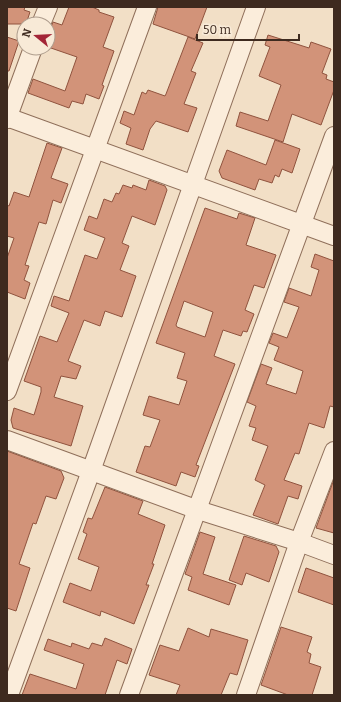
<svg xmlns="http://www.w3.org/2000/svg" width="341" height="702" font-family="Bitter,serif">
<rect width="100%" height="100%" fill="#f2dfc6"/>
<g fill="#d29379" stroke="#90533e" fill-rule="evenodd">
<path d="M7,7H25L24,10L30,12L26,24H7Z"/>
<path d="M69,7H92L99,10V12L114,17L103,47L114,51L102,85L104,86L99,99L86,94L83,104L72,101L69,108L28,93L33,79L65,91L77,57L48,47V34L53,22L62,25Z"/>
<path d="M158,7H207L195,39L153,24Z"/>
<path d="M268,35L309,48L311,42L331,49L322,73L327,75L326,79L334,82V90L321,125L292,114L283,142L236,126L240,112L268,121L281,85L259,76L270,47L265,45Z"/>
<path d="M7,37L19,41L9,71H7Z"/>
<path d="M188,37L203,43L191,71L196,73L184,104L197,108L188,132L156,121L150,129L143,150L126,144L131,128L120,123L124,111L134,115L142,92L146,94L148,90L165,96L166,94Z"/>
<path d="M275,140L300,149L292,173L282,169L279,177L275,175L272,183L259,179L255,190L222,178L219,171L227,150L266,165Z"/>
<path d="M47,143L62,148L51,178L68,184L61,203L53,200L46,224L39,222L25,265L29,266L24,280L30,283L25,299L7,292V258L14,238L7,236V205L9,206L14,192L29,197Z"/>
<path d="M149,180L165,186L167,190L155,225L132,216L122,243L129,246L120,270L136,276L122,317L105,311L100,326L84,320L68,361L81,366L76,379L61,376L54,397L83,406L71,446L13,428L11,420L14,408L34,415L41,392V387L24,381L40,336L57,342L69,313L51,306L54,296L69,301L85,255L97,259L105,238L84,230L89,216L97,219L104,199L112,202L116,193L119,194L123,185L132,188L133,185L146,190Z"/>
<path d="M205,208L237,219L239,213L255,218L246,245L276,255L264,288L254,285L245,310L254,314L247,332L243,331L241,336L223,330L214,356L235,364L196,465L199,466L195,477L181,472L176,486L136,472L145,446L150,447L160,420L143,415L149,396L179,405L187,381L177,378L185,353L156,343ZM184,301L213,312L205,337L177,327L176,325Z"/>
<path d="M315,254L334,261V407L330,406L324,428L309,423L299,454L295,453L284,480L302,486L298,499L288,496L278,524L253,515L265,485L255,480L268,446L252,440L256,428L249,426L256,406L247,402L261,364L272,368L266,384L296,394L303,371L274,360L279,347L269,343L273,333L287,338L299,307L284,302L289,288L311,296L319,270L311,267Z"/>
<path d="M7,451L61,471L64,478L56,499L46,496L36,524L33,523L19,564L30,568L16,611L7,608Z"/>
<path d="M333,482L334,483V533L316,528Z"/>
<path d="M105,487L143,501L138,514L165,525L152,564H154L146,585H149L134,624L101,611L100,616L63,602L70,583L91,591L99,567L78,559L87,534L83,532L88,518L92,519Z"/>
<path d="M200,532L215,537L203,574L236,585L229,605L188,590L192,577L185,574Z"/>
<path d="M244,536L276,546L279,552L269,582L246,573L242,585L229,580Z"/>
<path d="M306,568L334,578V605L298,592Z"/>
<path d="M281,627L312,637L307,652L311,654L309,663L321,667L312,695H288L261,685Z"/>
<path d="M188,628L209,637L211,629L248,640L237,675L230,673L221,695H176L180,685L149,675L160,645L179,651Z"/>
<path d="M105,638L132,649L127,664L117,660L105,695H22L30,674L76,689L84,664L44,650L48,639L71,647L72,643L89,649L92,643L102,646Z"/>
</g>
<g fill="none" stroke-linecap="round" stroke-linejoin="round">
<g stroke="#8f6f5a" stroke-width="20">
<g id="minor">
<path d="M41,24L48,7"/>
<path d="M7,117L334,236"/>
<path d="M7,119L33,48"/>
<path d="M7,391L147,7"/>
<path d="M7,440L198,510L299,542L334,555"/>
<path d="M9,695L91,471L256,7"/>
<path d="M129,695L334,136"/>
<path d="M246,695L299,542L334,451"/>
</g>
</g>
<use href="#minor" stroke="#fbeddb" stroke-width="18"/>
</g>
<rect width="341" height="702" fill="none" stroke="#3e2a1f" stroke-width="16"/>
<g transform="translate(36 36) rotate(288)"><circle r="19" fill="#f8ead7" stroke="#ae9d8d"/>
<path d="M0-3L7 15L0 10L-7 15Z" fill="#a32537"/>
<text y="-6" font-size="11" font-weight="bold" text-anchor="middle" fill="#3e2a1f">N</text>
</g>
<path d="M197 34v6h102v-6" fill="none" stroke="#3e2a1f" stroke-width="2"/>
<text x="203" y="34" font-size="12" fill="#3e2a1f" stroke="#f8ead7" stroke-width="3" paint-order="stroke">50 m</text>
</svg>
